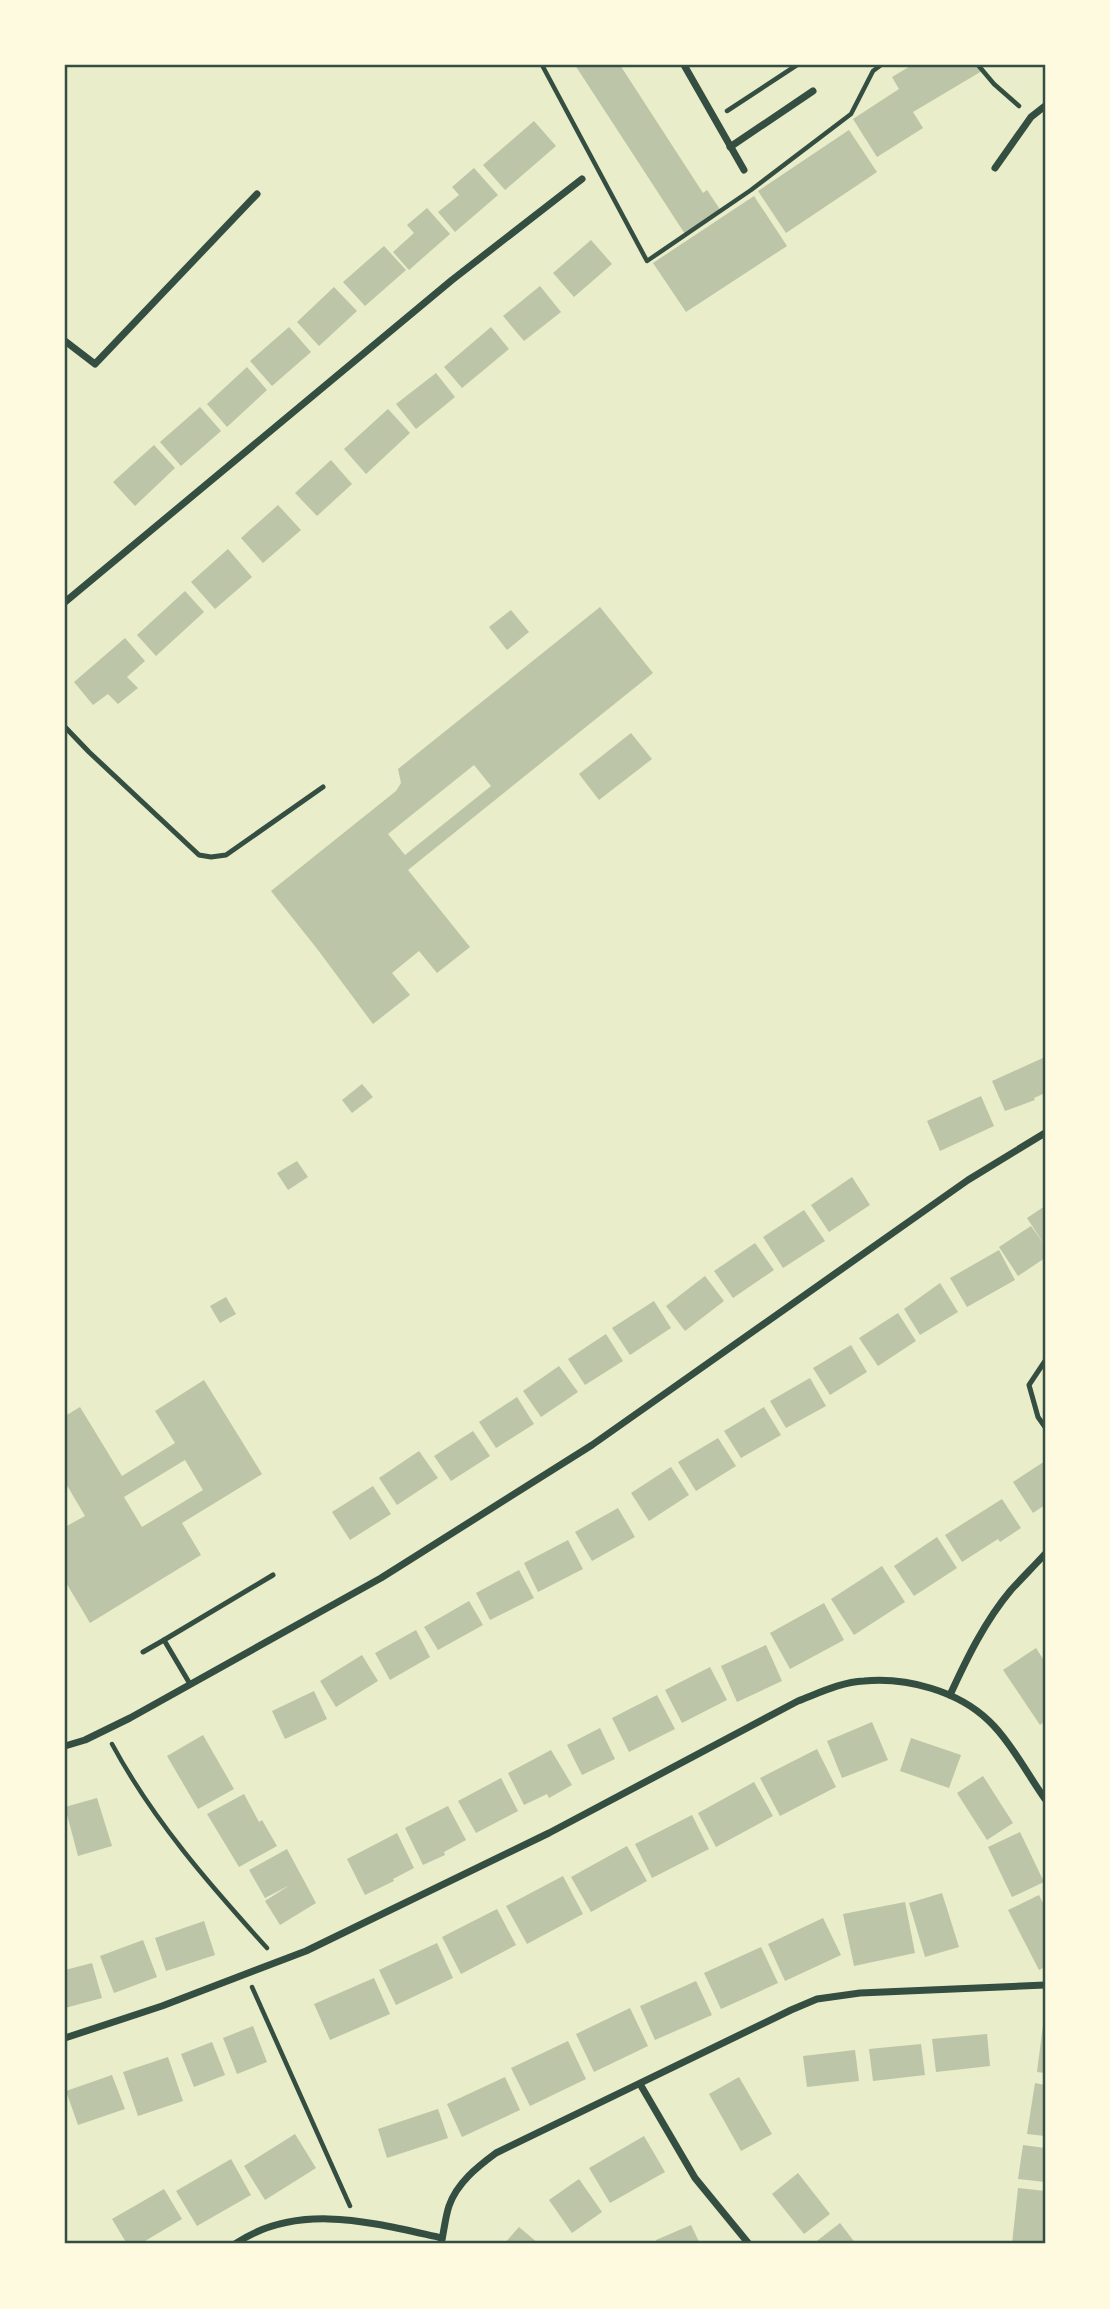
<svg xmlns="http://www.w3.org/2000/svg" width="1110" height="2309" font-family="'Crimson Pro',serif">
<rect width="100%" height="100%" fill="#e9edc9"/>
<g fill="#bcc5a7" fill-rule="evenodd">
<path d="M575,65H620L703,193L707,190L721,211L685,234Z"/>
<path d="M912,65H978L982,71L913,112L923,128L877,157L853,119L899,89L892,77Z"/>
<path d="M534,121L556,146L505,190L483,165Z"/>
<path d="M849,130L877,172L786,233L758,191Z"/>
<path d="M474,168L498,195L455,232L438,212L459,195L452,187Z"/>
<path d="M754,196L787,246L686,312L653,263Z"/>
<path d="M427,208L450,234L409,270L393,252L414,233L407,225Z"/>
<path d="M591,240L612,264L574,297L553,273Z"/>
<path d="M384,246L406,270L365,306L343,282Z"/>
<path d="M540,286L561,312L524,341L503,316Z"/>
<path d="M334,287L357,311L319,346L297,322Z"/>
<path d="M289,327L311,352L272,386L250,361Z"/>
<path d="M491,327L509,349L462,388L444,367Z"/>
<path d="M247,367L267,390L227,427L207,404Z"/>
<path d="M436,373L455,397L416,429L396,404Z"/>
<path d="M200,407L221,431L181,466L160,442Z"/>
<path d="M388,409L410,433L366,474L344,449Z"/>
<path d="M154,445L175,468L135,506L113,482Z"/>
<path d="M331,460L352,484L317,516L295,493Z"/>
<path d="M278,505L301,530L263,563L241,538Z"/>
<path d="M228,549L252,577L215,609L191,582Z"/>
<path d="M185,591L204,612L156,656L137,635Z"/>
<path d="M600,607L653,673L408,870L470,947L437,973L419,951L392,973L410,995L373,1024L318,950L271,891L396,791L401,783L398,769ZM474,765L491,786L405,855L388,834Z"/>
<path d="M511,610L529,632L507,650L489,627Z"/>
<path d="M125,638L145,661L127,677L138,688L118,704L108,694L93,705L74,682Z"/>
<path d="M631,733L652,759L599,800L579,774Z"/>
<path d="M1045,1057V1093L1034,1098L1035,1100L1005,1111L992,1081Z"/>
<path d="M362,1084L373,1097L352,1113L342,1100Z"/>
<path d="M981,1096L994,1126L940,1151L927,1121Z"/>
<path d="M297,1161L308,1177L288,1190L277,1173Z"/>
<path d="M852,1177L870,1205L829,1232L811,1205Z"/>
<path d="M1045,1206V1258L1018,1276L999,1247L1031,1226L1044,1244L1027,1218Z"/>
<path d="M804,1210L825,1241L783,1268L763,1237Z"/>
<path d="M755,1243L774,1270L733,1298L714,1271Z"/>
<path d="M999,1250L1015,1280L967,1307L950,1278Z"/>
<path d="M705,1276L724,1301L685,1331L666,1306Z"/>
<path d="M940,1283L958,1312L920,1335L904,1309Z"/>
<path d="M226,1297L236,1314L220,1323L210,1306Z"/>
<path d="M654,1301L671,1328L630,1355L612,1328Z"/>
<path d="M898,1313L916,1341L878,1366L859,1338Z"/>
<path d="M606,1334L623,1361L585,1385L568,1359Z"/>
<path d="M851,1345L867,1372L830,1395L813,1368Z"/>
<path d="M559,1366L578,1392L541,1417L523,1391Z"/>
<path d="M810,1378L826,1406L786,1428L770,1401Z"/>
<path d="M204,1380L262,1474L182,1523L201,1555L90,1623L65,1581V1527L85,1516L65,1482V1416L80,1407L122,1476L175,1443L155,1411ZM185,1460L203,1490L142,1527L124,1497Z"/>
<path d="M517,1397L534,1424L496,1448L479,1422Z"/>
<path d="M764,1407L781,1435L741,1458L724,1431Z"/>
<path d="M473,1431L490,1456L451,1481L434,1456Z"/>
<path d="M718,1438L736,1466L696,1491L678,1462Z"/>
<path d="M419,1451L438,1478L397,1505L379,1478Z"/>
<path d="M1045,1461V1505L1033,1513L1013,1482Z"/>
<path d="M671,1467L689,1495L649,1521L631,1493Z"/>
<path d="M373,1486L391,1514L350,1540L332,1512Z"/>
<path d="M1002,1499L1021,1528L1000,1542L998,1539L962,1562L945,1535Z"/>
<path d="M618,1508L635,1537L592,1561L575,1532Z"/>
<path d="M937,1537L957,1568L914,1596L894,1566Z"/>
<path d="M568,1540L583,1569L538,1592L524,1563Z"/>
<path d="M882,1566L905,1602L854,1635L831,1599Z"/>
<path d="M519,1570L534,1598L490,1620L476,1593Z"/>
<path d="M469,1601L483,1625L438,1650L424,1627Z"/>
<path d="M824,1603L844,1640L790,1669L770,1633Z"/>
<path d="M416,1630L430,1657L390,1680L375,1653Z"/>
<path d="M766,1645L782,1681L737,1702L721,1666Z"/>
<path d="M1036,1648L1045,1662V1721L1040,1725L1003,1670Z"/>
<path d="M362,1655L378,1681L336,1707L320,1681Z"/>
<path d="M710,1667L727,1700L682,1723L665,1690Z"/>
<path d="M314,1691L327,1719L285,1739L272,1711Z"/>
<path d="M657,1695L675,1729L629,1752L612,1718Z"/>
<path d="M872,1722L888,1760L842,1778L827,1741Z"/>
<path d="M600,1728L615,1759L582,1775L567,1745Z"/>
<path d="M203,1735L234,1789L198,1809L167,1756Z"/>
<path d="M911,1738L961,1755L949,1788L900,1771Z"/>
<path d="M817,1749L836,1787L780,1816L760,1778Z"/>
<path d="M551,1750L572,1785L549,1798L547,1794L524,1805L508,1773Z"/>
<path d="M983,1776L1013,1823L987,1840L957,1793Z"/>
<path d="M501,1778L518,1811L476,1833L458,1801Z"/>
<path d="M754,1782L773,1816L716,1847L698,1813Z"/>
<path d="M244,1794L259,1822L262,1820L277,1846L239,1867L207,1814Z"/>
<path d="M97,1798L112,1846L78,1856L65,1807Z"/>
<path d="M448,1806L466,1840L444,1852L445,1855L423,1865L405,1828Z"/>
<path d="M692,1815L709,1849L652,1878L635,1844Z"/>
<path d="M1020,1832L1044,1882L1012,1897L988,1847Z"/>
<path d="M397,1833L414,1868L393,1879L394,1881L365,1895L347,1859Z"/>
<path d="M627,1846L647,1881L591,1912L571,1877Z"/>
<path d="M287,1849L316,1903L280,1925L265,1901L290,1885L265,1898L249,1870Z"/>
<path d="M563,1876L583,1914L527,1944L506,1906Z"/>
<path d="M942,1893L959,1947L925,1957L909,1903Z"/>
<path d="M1039,1895L1045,1907V1967L1039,1970L1008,1910Z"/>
<path d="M905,1902L915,1953L854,1966L843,1914Z"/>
<path d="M497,1909L516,1945L461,1974L442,1937Z"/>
<path d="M823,1918L841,1955L785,1981L768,1944Z"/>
<path d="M204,1921L215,1955L166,1971L155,1938Z"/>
<path d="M143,1940L157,1977L114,1993L100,1956Z"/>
<path d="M437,1943L453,1978L396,2005L379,1970Z"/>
<path d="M761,1947L778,1983L721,2009L704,1973Z"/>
<path d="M92,1963L102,1998L65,2008V1970Z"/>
<path d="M374,1978L390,2014L330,2040L314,2004Z"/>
<path d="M696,1981L712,2015L655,2040L640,2006Z"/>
<path d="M630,2008L648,2046L594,2072L576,2034Z"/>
<path d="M1044,2017H1045V2073L1037,2072Z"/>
<path d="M253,2026L267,2062L237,2074L223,2038Z"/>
<path d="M987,2034L990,2066L936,2072L932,2039Z"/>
<path d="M568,2041L586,2079L530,2106L511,2068Z"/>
<path d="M212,2042L225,2075L194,2087L181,2054Z"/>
<path d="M921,2044L925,2075L873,2081L869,2049Z"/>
<path d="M855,2050L859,2081L807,2087L803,2056Z"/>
<path d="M168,2057L183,2101L138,2116L123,2072Z"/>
<path d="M112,2075L125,2109L78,2125L66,2091Z"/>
<path d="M505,2077L520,2110L462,2137L447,2104Z"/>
<path d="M739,2077L772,2134L741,2151L709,2094Z"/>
<path d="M1035,2083L1045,2085V2136L1027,2134Z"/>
<path d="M438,2109L448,2138L387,2158L378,2129Z"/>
<path d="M295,2134L316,2168L265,2200L244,2166Z"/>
<path d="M644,2136L665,2172L610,2203L589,2168Z"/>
<path d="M1023,2145L1045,2148V2182L1018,2179Z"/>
<path d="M231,2159L251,2195L197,2226L176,2191Z"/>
<path d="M798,2173L830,2214L804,2234L772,2194Z"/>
<path d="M579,2179L602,2212L572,2233L549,2200Z"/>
<path d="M1018,2188L1045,2191V2244H1012Z"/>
<path d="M164,2189L182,2219L140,2244H127L112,2219Z"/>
<path d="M840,2223L856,2244H813Z"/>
<path d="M691,2225L700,2244H658L656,2240Z"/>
<path d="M519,2227L539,2244H504Z"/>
</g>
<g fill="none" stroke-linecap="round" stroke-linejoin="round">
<g stroke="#344e41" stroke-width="4.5">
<path d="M542,65L647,261L751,190L851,114L873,71L881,65"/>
<path d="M978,65L994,84L1019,106"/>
<path d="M727,111L797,65"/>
<path d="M112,1744C153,1820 209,1884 267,1948"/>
<path d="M252,1987L350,2206"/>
</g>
<g stroke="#344e41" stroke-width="5">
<path d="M65,727L89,752L199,855L211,857L226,855L323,787"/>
<path d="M1045,1361L1029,1385L1038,1417L1045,1427"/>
<path d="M143,1652L164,1640"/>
<path d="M190,1684L164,1640L273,1575"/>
</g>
<g stroke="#344e41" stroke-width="7">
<path d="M684,65L744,170"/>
<path d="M730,147L813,91"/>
<path d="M995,168L1031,117L1045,106"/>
<path d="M65,341L95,364L257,194"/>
<path d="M65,602L452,280L582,179"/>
<path d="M950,1695C967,1658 985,1621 1011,1590C1022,1578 1034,1566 1045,1554"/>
<path d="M65,1746L85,1740L130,1718L381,1578L592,1445L968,1180L1045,1133"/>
<path d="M65,2038L162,2006L306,1951L549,1833L798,1701C819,1693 841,1682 864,1681C907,1677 958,1691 989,1721C1010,1741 1028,1775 1045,1799"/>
<path d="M640,2084L695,2178L749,2244"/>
<path d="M235,2244C298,2201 374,2223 442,2238"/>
<path d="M441,2244C444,2232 445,2218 449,2206C457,2183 477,2167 496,2153L791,2010L817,1999L860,1993L1045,1985"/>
</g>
</g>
<rect width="1110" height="2309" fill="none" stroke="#fefae0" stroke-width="133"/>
<rect x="66" y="66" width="978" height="2176" fill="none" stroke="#344e41" stroke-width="2.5"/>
</svg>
